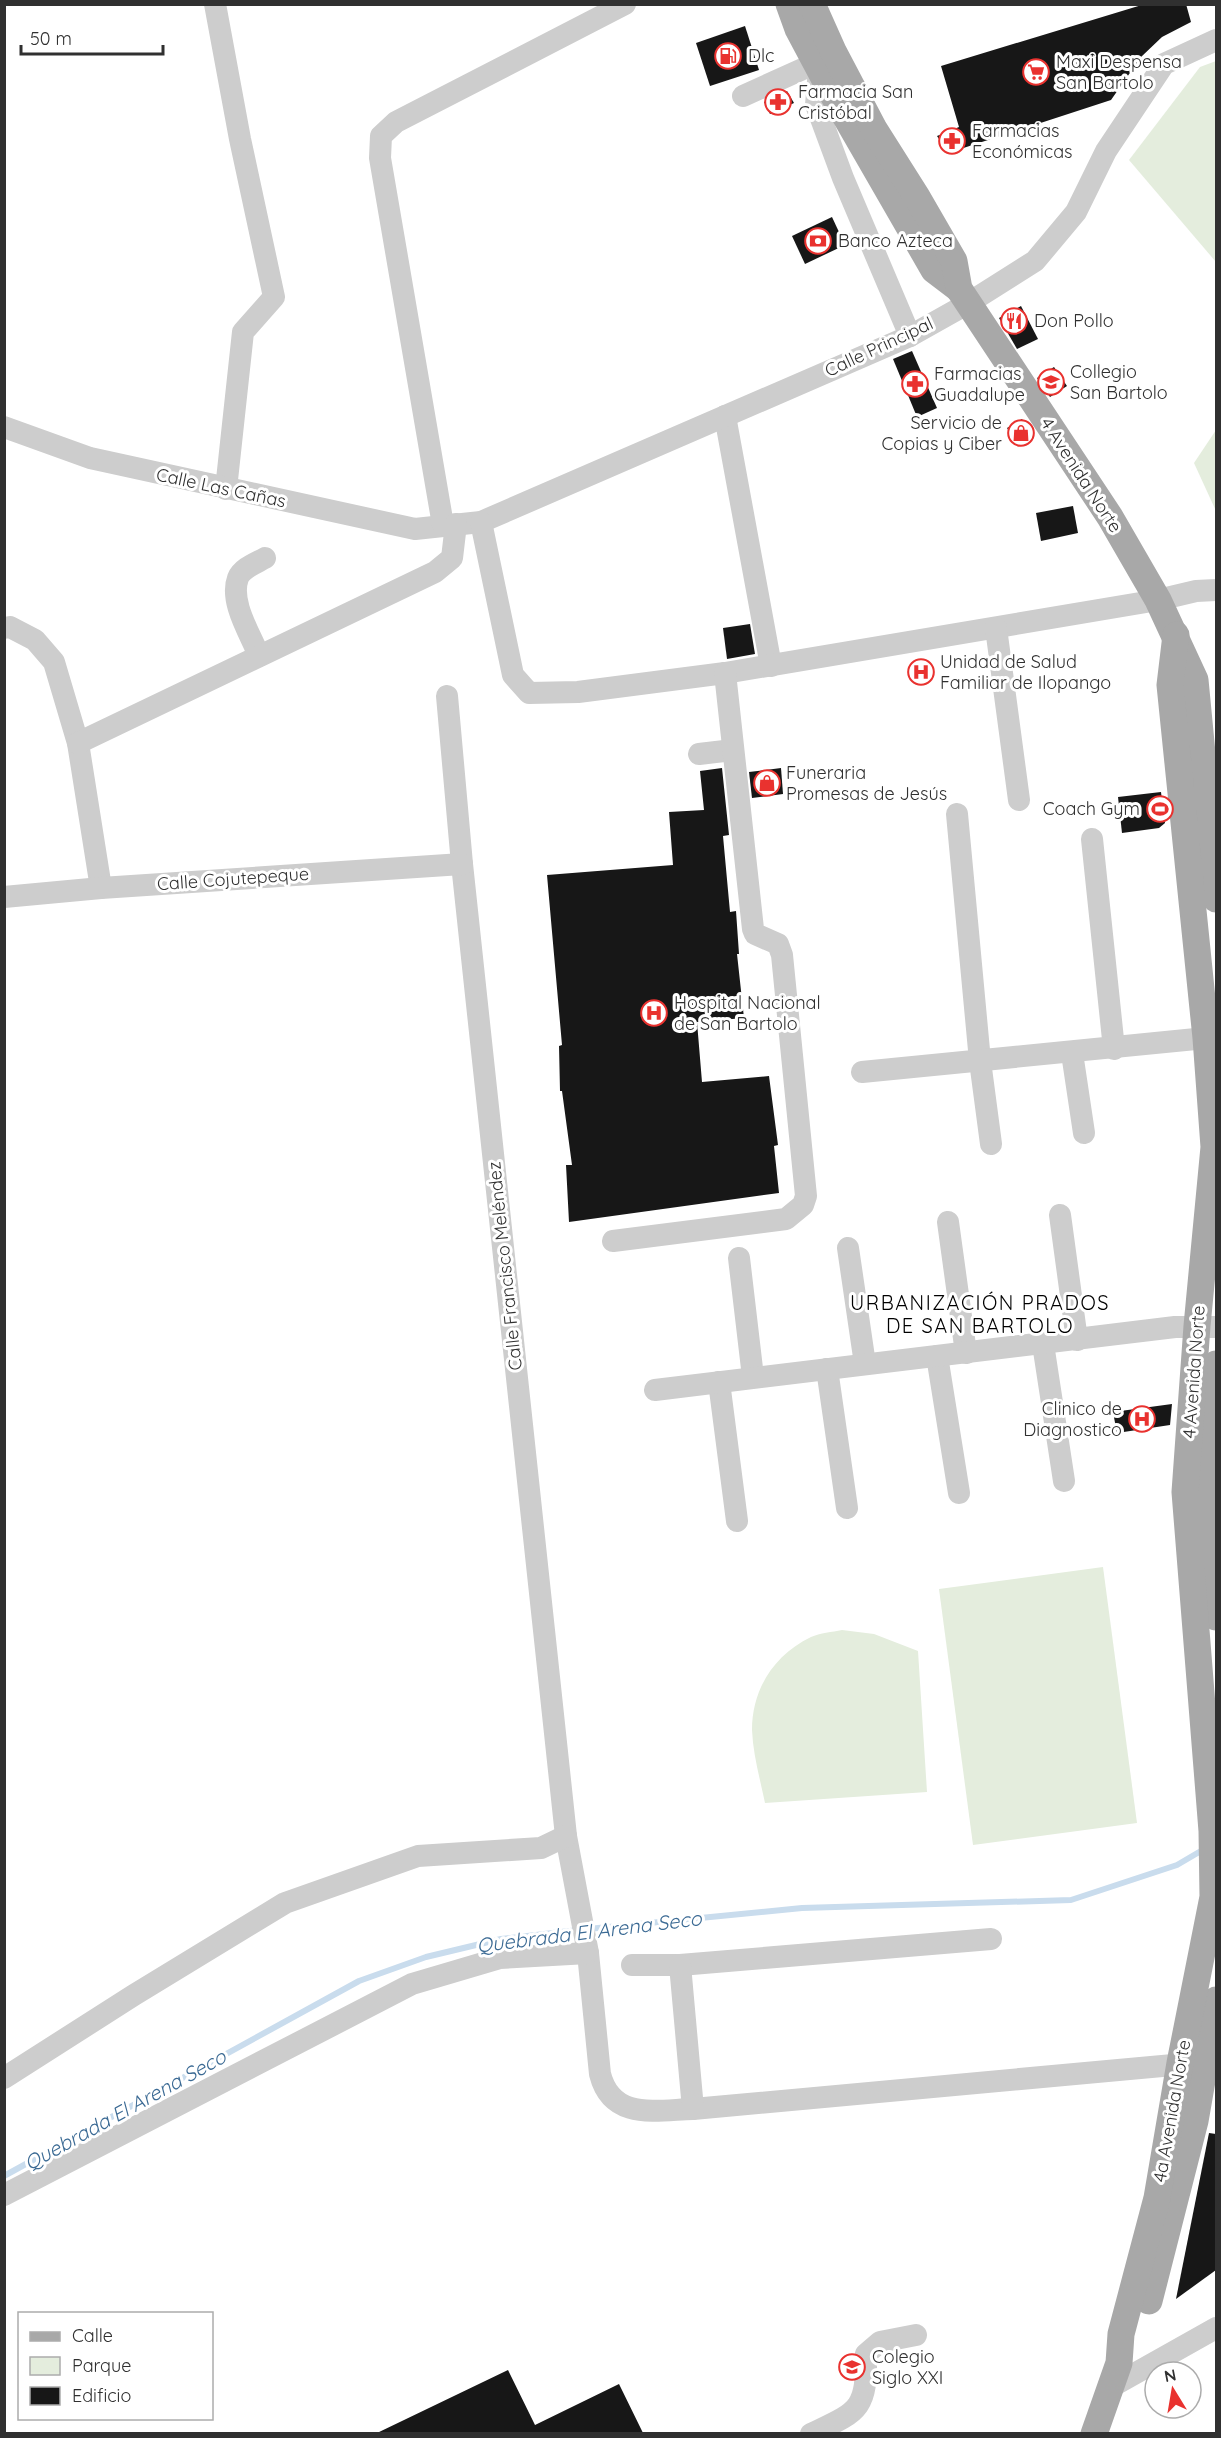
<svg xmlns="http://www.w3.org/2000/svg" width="1221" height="2438" font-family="Quicksand,sans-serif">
<rect width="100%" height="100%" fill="#fff"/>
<g fill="#e4eddd">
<path d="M1216,61V262L1129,160L1200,67Z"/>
<path d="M1216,430V511L1194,463Z"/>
<path d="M1103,1567L1137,1823L973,1845L939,1589Z"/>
<path d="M842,1630L874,1634L918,1651L927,1792L765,1803C760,1779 753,1754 752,1730C752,1689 774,1655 811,1637C820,1633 832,1632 842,1630Z"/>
</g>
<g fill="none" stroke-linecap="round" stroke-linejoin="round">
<g stroke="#c9dced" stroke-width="6">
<path d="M588,1929L802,1908L1071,1900L1177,1865L1206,1848"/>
<path d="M4,2176L359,1981L426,1957L501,1939L578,1930"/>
</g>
</g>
<g fill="#171717">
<path d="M1145,4H1186L1191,22L1162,37L1141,57L1111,100L948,153L937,136L959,127L941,66Z"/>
<path d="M745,26L759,70L710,86L696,43Z"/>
<path d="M787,91L794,103L770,114L764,102Z"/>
<path d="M832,217L845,245L805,264L792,236Z"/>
<path d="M1021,306L1038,339L1017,349L999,318Z"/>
<path d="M912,351L937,408L917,417L893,359Z"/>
<path d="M1054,367L1067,386L1050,397L1037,378Z"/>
<path d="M1022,419L1034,438L1017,443L1007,428Z"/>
<path d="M1073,506L1078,533L1041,541L1036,513Z"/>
<path d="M750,624L755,654L727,659L723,628Z"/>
<path d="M722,768L729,835L723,836L730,912L736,911L739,954H737L744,1018L697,1022L702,1082L769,1076L778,1145L774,1146L779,1193L569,1222L566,1165H572L562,1091H560L559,1046L562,1045L547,875L673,865L669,812L704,810L700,771Z"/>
<path d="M781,768L783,794L752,798L749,772Z"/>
<path d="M1161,792L1165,823L1159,828L1122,833L1118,797Z"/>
<path d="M1172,1404L1170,1425L1117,1433L1113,1412Z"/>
<path d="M1209,2133L1216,2134V2270L1176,2299Z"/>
<path d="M508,2370L535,2425L619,2384L643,2433H377Z"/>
</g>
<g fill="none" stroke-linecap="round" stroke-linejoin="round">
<g stroke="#cdcdcd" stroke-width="22">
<path d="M215,4L240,139L274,297L243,332L226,489"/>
<path d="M819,69L816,105L843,178L910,336"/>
<path d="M743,96L816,63L829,53"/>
<path d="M725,416L771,666"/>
<path d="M4,427L90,458L415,529L481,522L910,336L967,304L1035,261L1076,212L1106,151L1164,64L1216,40"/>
<path d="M481,522L513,675L529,693L578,692L725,673L1158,600L1196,591L1216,590"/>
<path d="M443,525L380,158L381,136L396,122L625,4"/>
<path d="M4,628L10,627L35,640L54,662L78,743L101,888"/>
<path d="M996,628L1019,800"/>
<path d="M259,656C251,635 229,602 238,578C242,568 256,563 265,558"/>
<path d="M447,696L462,864L566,1836L588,1953L600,2074C612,2121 656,2110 693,2109L1195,2063"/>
<path d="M78,743L435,572L452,558L456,524"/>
<path d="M699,754L733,750"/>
<path d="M957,814L980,1061L991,1144"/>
<path d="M1092,839L1114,1049"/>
<path d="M4,897L101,888L462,864"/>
<path d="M1072,1053L1084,1133"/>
<path d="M862,1072L1216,1037"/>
<path d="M1060,1215L1077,1340"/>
<path d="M948,1222L966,1353"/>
<path d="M613,1241L786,1219L803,1205L806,1196L782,955L778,944L755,934L753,929L725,673"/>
<path d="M848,1248L865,1364"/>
<path d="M739,1258L753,1377"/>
<path d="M1043,1344L1064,1481"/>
<path d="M937,1356L959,1493"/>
<path d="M827,1369L847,1508"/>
<path d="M719,1382L737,1521"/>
<path d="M655,1390L1175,1327H1216"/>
<path d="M632,1965H680L991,1939"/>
<path d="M680,1965L693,2109"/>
<path d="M4,2078L134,1995L285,1903L418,1856L541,1848L566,1836"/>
<path d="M4,2195L412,1984L500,1958L588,1953"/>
<path d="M1111,2387L1216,2328"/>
<path d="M811,2434C859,2411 867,2410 866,2354L880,2342L916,2335"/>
</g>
<g stroke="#a8a8a8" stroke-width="27">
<path d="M789,4L798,29L832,93L934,270L959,289"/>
<path d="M812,4L833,51L874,129L917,197L954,261L959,289L1110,517L1158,600L1195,680L1216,899"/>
<path d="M1216,1364L1207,1492L1216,1617"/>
<path d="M1149,2301L1195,2121L1216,2000"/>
<path d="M1094,2434L1119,2363L1121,2334L1157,2198L1180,2063L1213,1897L1212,1831L1185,1492L1197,1326L1214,1147L1206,1038L1170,685L1176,635"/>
</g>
</g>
<defs>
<g id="fuel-ring" transform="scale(1.35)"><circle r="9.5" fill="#fff" stroke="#e9322f" stroke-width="1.5"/><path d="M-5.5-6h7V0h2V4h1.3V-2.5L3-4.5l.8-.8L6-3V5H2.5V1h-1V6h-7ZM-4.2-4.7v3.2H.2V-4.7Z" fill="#e9322f"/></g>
<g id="supermarket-ring" transform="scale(1.35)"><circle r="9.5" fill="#fff" stroke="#e9322f" stroke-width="1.5"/><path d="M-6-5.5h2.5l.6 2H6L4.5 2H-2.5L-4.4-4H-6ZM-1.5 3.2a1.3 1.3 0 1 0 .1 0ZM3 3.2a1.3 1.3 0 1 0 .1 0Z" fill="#e9322f"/></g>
<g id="pharmacy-ring" transform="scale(1.35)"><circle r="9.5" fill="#fff" stroke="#e9322f" stroke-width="1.5"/><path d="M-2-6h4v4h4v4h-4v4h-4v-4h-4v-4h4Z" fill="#e9322f"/></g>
<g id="bank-ring" transform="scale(1.35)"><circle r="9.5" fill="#fff" stroke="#e9322f" stroke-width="1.5"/><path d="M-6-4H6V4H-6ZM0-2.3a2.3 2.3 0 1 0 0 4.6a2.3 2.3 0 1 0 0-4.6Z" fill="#e9322f"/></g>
<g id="restaurant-ring" transform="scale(1.35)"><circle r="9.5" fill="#fff" stroke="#e9322f" stroke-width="1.5"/><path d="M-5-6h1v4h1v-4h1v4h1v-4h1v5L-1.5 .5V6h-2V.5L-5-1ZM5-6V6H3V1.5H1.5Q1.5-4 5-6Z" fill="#e9322f"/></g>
<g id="school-ring" transform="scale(1.35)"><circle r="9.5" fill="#fff" stroke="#e9322f" stroke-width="1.5"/><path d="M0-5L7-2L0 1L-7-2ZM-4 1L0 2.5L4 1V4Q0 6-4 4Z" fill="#e9322f"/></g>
<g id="shop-ring" transform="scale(1.35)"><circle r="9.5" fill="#fff" stroke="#e9322f" stroke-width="1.5"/><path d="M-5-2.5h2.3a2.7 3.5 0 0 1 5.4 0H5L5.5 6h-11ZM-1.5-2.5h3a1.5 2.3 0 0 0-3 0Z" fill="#e9322f"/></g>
<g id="hospital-ring" transform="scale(1.35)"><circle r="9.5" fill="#fff" stroke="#e9322f" stroke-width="1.5"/><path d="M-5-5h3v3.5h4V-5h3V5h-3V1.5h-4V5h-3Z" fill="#e9322f"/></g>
<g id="stadium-ring" transform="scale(1.35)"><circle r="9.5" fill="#fff" stroke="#e9322f" stroke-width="1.5"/><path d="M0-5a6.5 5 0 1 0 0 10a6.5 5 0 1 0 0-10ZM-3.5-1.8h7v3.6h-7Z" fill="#e9322f"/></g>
</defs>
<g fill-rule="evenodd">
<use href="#fuel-ring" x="728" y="56"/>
<use href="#supermarket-ring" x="1036" y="72"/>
<use href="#pharmacy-ring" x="778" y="102"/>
<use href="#pharmacy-ring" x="952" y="141"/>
<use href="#bank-ring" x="818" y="241"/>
<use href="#restaurant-ring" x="1014" y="321"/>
<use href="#school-ring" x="1051" y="382"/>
<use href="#pharmacy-ring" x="915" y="384"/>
<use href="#shop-ring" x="1021" y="433"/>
<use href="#hospital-ring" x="921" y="672"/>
<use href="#shop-ring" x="767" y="783"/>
<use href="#stadium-ring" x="1160" y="809"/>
<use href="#hospital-ring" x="654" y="1013"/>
<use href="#hospital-ring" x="1142" y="1419"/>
<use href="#school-ring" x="852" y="2367"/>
</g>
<g text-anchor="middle" stroke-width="6" stroke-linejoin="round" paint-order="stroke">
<g font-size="18" fill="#303030" stroke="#fff" text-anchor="start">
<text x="748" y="62">Dlc</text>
<text x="1056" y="68">Maxi Despensa<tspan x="1056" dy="21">San Bartolo</tspan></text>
<text x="798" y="98">Farmacia San<tspan x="798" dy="21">Cristóbal</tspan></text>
<text x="972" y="137">Farmacias<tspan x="972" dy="21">Económicas</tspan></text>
<text x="838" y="247">Banco Azteca</text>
<text x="1034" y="327">Don Pollo</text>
<text x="1070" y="378">Collegio<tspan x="1070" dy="21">San Bartolo</tspan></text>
<text x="934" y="380">Farmacias<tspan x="934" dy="21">Guadalupe</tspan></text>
<text x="1002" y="429" text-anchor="end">Servicio de<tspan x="1002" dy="21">Copias y Ciber</tspan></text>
<text x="940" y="668">Unidad de Salud<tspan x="940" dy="21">Familiar de Ilopango</tspan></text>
<text x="786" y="779">Funeraria<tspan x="786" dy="21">Promesas de Jesús</tspan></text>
<text x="1140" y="815" text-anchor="end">Coach Gym</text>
<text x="674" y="1009">Hospital Nacional<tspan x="674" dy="21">de San Bartolo</tspan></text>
<text x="1122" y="1415" text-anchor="end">Clinico de<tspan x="1122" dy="21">Diagnostico</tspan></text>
<text x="872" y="2363">Colegio<tspan x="872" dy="21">Siglo XXI</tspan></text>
</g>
<g font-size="18" fill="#303030" stroke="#fff">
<text transform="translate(879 347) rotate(-25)" y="6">Calle Principal</text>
<text transform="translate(1081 475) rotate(57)" y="6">4 Avenida Norte</text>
<text transform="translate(221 488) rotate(12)" y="6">Calle Las Cañas</text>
<text transform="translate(233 879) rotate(-4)" y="6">Calle Cojutepeque</text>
<text transform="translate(505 1266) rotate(-96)" y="6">Calle Francisco Meléndez</text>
<text transform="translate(1194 1372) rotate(-86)" y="6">4 Avenida Norte</text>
<text transform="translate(1172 2111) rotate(-80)" y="6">4a Avenida Norte</text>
</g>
<g font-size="20" letter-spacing="1.5" fill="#000" stroke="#fff">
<text x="980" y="1310">URBANIZACIÓN PRADOS<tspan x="980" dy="23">DE SAN BARTOLO</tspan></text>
</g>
<g font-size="20" font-style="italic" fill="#3b6a94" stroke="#fff">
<text transform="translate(589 1932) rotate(-7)" y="7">Quebrada El Arena Seco</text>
<text transform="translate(125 2110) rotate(-29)" y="7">Quebrada El Arena Seco</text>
</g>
</g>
<rect width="1221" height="2438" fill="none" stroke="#303030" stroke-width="12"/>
<rect x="18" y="2312" width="195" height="108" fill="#ffffff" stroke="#acacac" stroke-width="1.5"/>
<rect x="30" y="2332" width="30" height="9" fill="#a8a8a8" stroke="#acacac" stroke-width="1.5"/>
<text x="72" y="2342" font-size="18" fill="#303030">Calle</text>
<rect x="30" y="2357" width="30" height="18" fill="#e4eddd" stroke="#acacac" stroke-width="1.5"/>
<text x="72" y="2372" font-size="18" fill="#303030">Parque</text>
<rect x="30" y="2387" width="30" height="18" fill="#171717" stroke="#acacac" stroke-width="1.5"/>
<text x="72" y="2402" font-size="18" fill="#303030">Edificio</text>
<g transform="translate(1173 2390) rotate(349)"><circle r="28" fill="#ffffff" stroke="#acacac" stroke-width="1.5"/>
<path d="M0-4.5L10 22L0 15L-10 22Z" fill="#e9322f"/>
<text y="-9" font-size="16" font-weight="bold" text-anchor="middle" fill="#303030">N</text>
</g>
<path d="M21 45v9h142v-9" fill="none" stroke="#303030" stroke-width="3"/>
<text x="30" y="45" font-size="18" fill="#303030" stroke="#ffffff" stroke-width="4.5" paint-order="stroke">50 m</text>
</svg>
